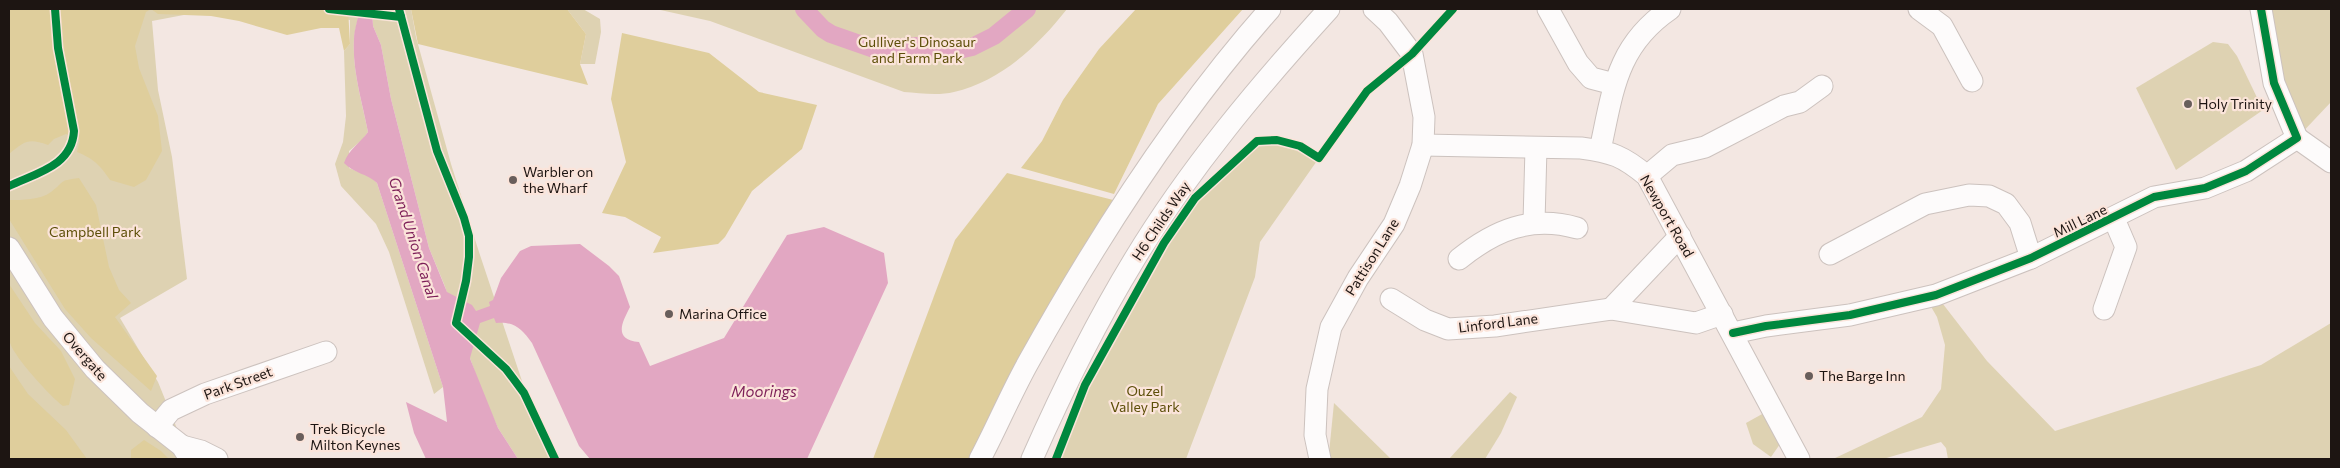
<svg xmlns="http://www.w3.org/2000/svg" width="2340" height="468" font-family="Commissioner,sans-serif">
<rect width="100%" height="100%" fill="#f3e7e2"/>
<g fill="#ded2b2">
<path d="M9,9H189V14L152,21L158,90L172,157L187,279L120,318L158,382L180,436L198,459H9Z"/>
<path d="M281,9H358C359,20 355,28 354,39C352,70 362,102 368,132L363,139L349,151V168L371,177L377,183L443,387L434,394L389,252L376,224L341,186L335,164L343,142L346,116L344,51L350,44V20Z"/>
<path d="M372,9H411L416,37L451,164L479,252L525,390L560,459H518L498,428L483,395L444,284L429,248L391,99L381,45L373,26Z"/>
<path d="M567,9H583L600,19L601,32L595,64H580L586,34Z"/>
<path d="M656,9H1067C1038,46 1001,81 954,92C938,96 919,93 904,92L710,21Z"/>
<path d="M2261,9H2331V102L2297,138Z"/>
<path d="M2213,42L2228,44L2237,56L2263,110L2176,170L2136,88Z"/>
<path d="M1277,140L1300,146L1319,158L1260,242L1255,277L1186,459H1056L1085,385L1164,243L1195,198L1257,141Z"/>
<path d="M1936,295L1987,361L2055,431L2261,365L2331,323V459H1948L1946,448L1941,442L1883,459H1833L1922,417L1941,389L1945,345L1937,317L1926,298Z"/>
<path d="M1510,392L1517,397L1501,433L1485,459H1449Z"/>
<path d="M1334,403L1391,459H1330L1329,453Z"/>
<path d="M1764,413L1780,444L1771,457L1753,444L1746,423Z"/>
</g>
<g fill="#dfce9c">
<path d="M9,9H348L350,44L344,51L339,28H321L287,35L239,21L211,16L158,14L151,9L146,12L135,46L139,68L158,116L162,151L146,180L134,187L110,180C100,165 94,159 77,152L80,140L66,134L54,139L48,145C28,138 25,141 9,154Z"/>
<path d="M411,9H567L586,34L580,64L588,85L418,44Z"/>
<path d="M1136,9H1243L1158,104L1114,194L1021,168L1042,141L1063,100L1099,49Z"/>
<path d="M622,33L709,53L759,92L817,105L802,149L752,191L725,237L718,244L653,253L661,237L625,217L602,213L626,162L611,99Z"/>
<path d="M1007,173L1125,203L980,459H873L955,240Z"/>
<path d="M79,178L96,205L109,267L119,290L131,303L115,317L157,376L151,391L91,338L65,309L9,219V200C22,200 40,200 51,192C66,181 57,181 79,178Z"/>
<path d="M9,284L35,323L61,351L75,379L69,405L63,406C51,397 15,358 10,343C6,333 9,297 9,284Z"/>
<path d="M9,366L28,394L66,430L87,459H9Z"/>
<path d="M144,440L161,451L169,459H131V450Z"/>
</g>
<path fill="#e2a7c2" d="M358,9H372L373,26L381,45L391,99L429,248L447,292L472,305L476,311L490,306L489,302L493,300L501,278L520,251L531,246L580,244L609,266L619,276L630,307C622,323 613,339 639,342L650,366L724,338L787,235L824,227L884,253L888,283L807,459H590L579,446L532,343C522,329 514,321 496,323L494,318L480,323L470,358L471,361L498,428L518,459H426L414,433L406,402L447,422L443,387L377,183C368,174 353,173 344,163C349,149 360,143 368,132C362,101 352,70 354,39C354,28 359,20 358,9Z"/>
<path fill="#f3e7e2" d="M356,9H375V19L356,17Z"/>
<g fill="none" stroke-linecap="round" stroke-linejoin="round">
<path stroke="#e2a7c2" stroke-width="18" d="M804,9L823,29L831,34L874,49L917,46L932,51L950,52L972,47L994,36L1027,9"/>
<g stroke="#ccc2be" stroke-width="23">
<g id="minor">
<path d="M1548,9L1578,63L1591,78L1614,84"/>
<path d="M1919,9L1942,26L1972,81"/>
<path d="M2297,138L2331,162"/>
<path d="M1423,145L1581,148C1612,152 1623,156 1647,176L1799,459"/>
<path d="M1600,150C1613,91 1616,46 1670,9"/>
<path d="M1647,176L1672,155L1705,147L1784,106L1800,102L1822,86"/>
<path d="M1534,222L1536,148"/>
<path d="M9,248L53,318L95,369L140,413L182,446L190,459"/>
<path d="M1830,254L1925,204L1969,195L1989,196L2006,204L2020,223L2031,258"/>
<path d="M1459,259C1495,230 1531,215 1577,228"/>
<path d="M1391,299L1425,320L1448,329L1495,326L1611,309L1696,323L1722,314"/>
<path d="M1611,309L1680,236"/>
<path d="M2104,309L2126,247L2114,219"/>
<path d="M1733,333L1766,326L1850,315L1936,295L2031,258L2154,197L2205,188L2246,171L2297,138L2274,83L2261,9"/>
<path d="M157,427L171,410L205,394L326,352"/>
<path d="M182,446L201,451L217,459"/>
<path d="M980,459C997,427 1011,393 1029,361C1098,237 1176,115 1270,9"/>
<path d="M1032,459C1062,391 1095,324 1134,260C1189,169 1258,87 1329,9"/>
<path d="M1320,459L1315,435L1317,389L1331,327L1358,278L1394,224L1410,186L1423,145L1424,117L1412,54L1388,22L1374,9"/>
</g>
</g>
<use href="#minor" stroke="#fdfbfb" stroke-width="21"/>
<g stroke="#fbe4da" stroke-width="11">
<g id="cycleway">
<path d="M329,9L401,17"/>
<path d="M399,9L437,151L464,218L469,236V257L466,281L456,323L506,369L524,393L555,459"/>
<path d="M9,186C36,173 72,166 74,131L58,48L55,9"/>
<path d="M1733,333L1766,326L1850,315L1936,295L2031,258L2154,197L2205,188L2246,171L2297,138L2274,83L2261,9"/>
<path d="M1056,459L1085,385L1164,243L1195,198L1257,141L1277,140L1300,146L1319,158L1367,91L1412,54L1453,9"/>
</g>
</g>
<use href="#cycleway" stroke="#00873e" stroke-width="8"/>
</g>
<g fill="#685e5b" stroke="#fbe4da" stroke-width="2">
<circle cx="2188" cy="104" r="5"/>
<circle cx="513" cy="180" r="5"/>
<circle cx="669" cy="314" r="5"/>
<circle cx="1809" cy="376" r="5"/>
<circle cx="300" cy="437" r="5"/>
</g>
<g text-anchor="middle" stroke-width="4.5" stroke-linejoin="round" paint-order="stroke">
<g font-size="14" fill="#5d4f09" stroke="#fbe4da">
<text x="917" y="47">Gulliver's Dinosaur<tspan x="917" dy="16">and Farm Park</tspan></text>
<text x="95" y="237">Campbell Park</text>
<text x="1145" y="396">Ouzel<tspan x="1145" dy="16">Valley Park</tspan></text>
</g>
<g font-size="14" fill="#1d1512" stroke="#fbe4da" text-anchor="start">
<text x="2198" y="109">Holy Trinity</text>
<text x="523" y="177">Warbler on<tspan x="523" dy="16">the Wharf</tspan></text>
<text x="679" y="319">Marina Office</text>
<text x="1819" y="381">The Barge Inn</text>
<text x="310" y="434">Trek Bicycle<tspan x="310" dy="16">Milton Keynes</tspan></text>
</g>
<g font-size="14" fill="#1d1512" stroke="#fbe4da">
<text transform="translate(1667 216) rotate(60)" y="5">Newport Road</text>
<text transform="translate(1161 221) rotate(-56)" y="5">H6 Childs Way</text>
<text transform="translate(2080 221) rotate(-26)" y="5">Mill Lane</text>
<text transform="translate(1372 257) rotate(-58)" y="5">Pattison Lane</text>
<text transform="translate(1498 323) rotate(-7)" y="5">Linford Lane</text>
<text transform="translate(85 356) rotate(49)" y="5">Overgate</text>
<text transform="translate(238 383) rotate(-20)" y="5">Park Street</text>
</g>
<g font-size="15" font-style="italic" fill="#7c1e57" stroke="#fbe4da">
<text transform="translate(413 238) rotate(72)" y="5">Grand Union Canal</text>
<text x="764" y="397">Moorings</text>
</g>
</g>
<rect width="2340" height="468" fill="none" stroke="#1d1512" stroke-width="20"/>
</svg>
